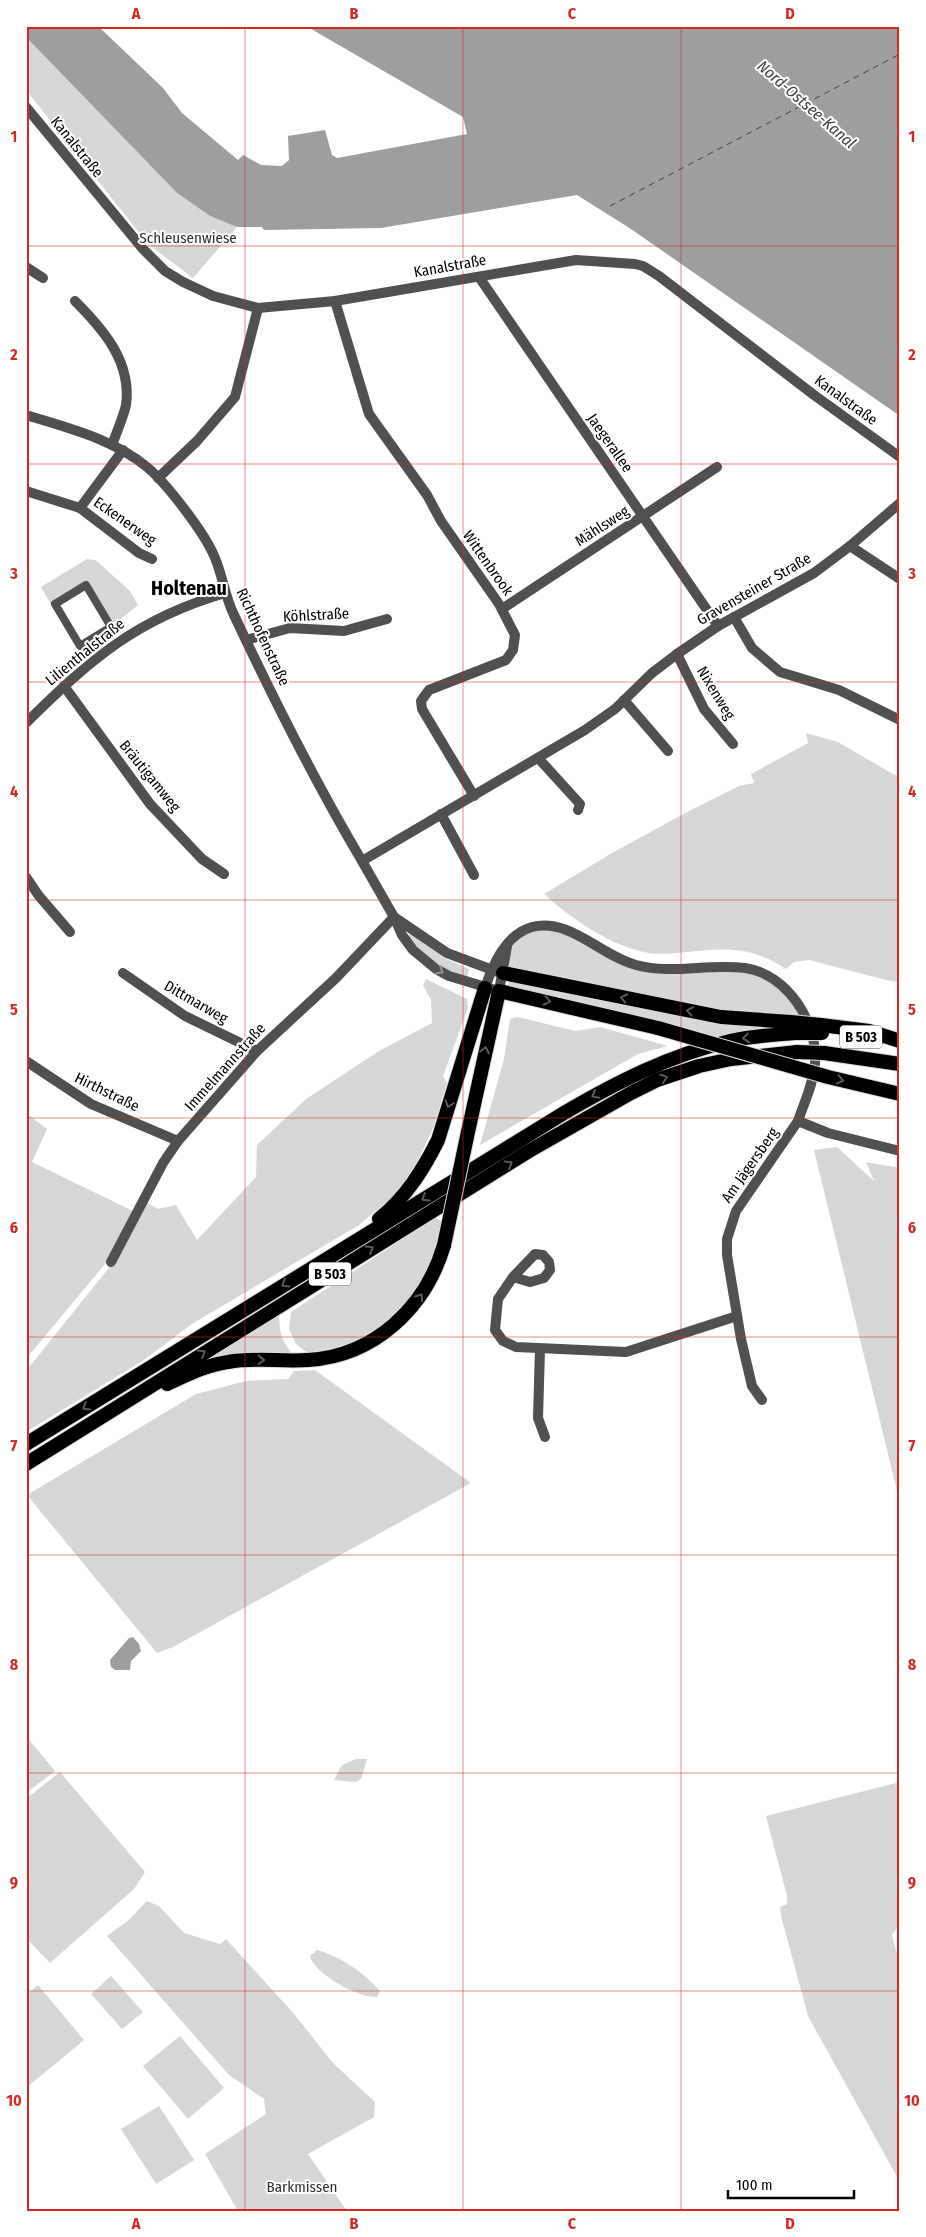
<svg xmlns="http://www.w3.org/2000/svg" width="926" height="2237" font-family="'Fira Sans Condensed',sans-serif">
<rect width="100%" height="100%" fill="#fff"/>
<g fill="#d7d7d7">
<path d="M26,37L177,193L210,216L237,227L193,278L148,244L26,90Z"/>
<path d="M87,559L95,560L100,564L130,591L138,605L111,627L86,586L52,606L41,587Z"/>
<path d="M806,733L838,742L900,778V982L890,981L809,960L794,962L786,969C750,946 729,948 687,952C675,953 661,955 649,953C610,946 573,920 544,894L612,853L689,811L739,786L754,783L751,774L808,743Z"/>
<path d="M546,925L648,968H746L780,983L807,1018L791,1022L503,973L512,939Z"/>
<path d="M410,934L444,958L469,969L467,978C443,969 423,957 408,936Z"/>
<path d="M426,979L467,999L468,1008L443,1076L447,1083L433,1128L413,1171L392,1197L359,1225L192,1324L144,1360L26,1432V1371L116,1259L146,1202L158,1209L176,1205L197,1240L256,1177L257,1145L306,1099L379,1051L432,1023L431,1000L423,985Z"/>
<path d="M513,980L685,1017L775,1030L722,1039L507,987L509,982Z"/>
<path d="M518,1017L575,1031L600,1027L668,1046L638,1054L480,1145L504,1059L510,1019Z"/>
<path d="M26,1113L47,1129L32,1162L133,1211L110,1258L26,1359Z"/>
<path d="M837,1147L874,1181L866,1162L900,1168L898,1495L814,1150Z"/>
<path d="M435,1218L441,1221L442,1226L428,1277L398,1314L371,1337L323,1352H306L296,1344L289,1329L291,1312Z"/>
<path d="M279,1312C279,1330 281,1342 294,1355L185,1369Z"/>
<path d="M315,1370L471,1483L173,1647L157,1653L27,1495L196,1394L246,1381L288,1379L294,1371Z"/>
<path d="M26,1736L55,1771L26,1793Z"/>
<path d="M356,1759H367L361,1779L356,1782L334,1780L342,1765Z"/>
<path d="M60,1772L145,1872L134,1889L50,1963L26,1938V1799Z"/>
<path d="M900,1782V1923L892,1935L896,1951L900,1954V2182L808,2016L781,1916L780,1907L787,1904V1896L766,1816Z"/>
<path d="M147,1901L159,1906L184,1933L220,1944L226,1939L295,2015L333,2063L375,2102L374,2117L308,2154L347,2211H238L205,2154L266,2114L264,2099L229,2075L107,1936L129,1920Z"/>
<path d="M317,1950C340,1956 364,1973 380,1991L377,1997C360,1999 314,1974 310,1956Z"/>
<path d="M111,1976L143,2012L122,2029L91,1994Z"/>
<path d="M38,1985L84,2040L26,2088V1995Z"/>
<path d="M180,2036L224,2088L188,2119L143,2066Z"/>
<path d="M159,2106L194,2160L156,2184L121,2129Z"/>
</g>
<g fill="#9e9e9e">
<path d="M26,26H98L163,88L182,113L238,160L243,155L261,165L282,166L289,160L288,136L325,130L332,155L337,158L467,134L463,117L306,26H900V416L631,229L577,195L381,228L264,230L262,227H237L210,216L177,193L26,37Z"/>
<path d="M133,1637L139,1644L141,1651L131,1661L130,1670H115L111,1667L110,1660L129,1638Z"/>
</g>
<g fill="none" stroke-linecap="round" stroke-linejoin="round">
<path stroke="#3f3f3f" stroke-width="1" stroke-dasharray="6 5" stroke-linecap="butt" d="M610,206L900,54"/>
<g stroke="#dbdbdb" stroke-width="16">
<g id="trunk">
<path d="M503,973L721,1017L791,1022"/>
<path d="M821,1025L869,1031L900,1041"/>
<path d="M824,1053L900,1064"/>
<path d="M468,1132L499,991L658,1028"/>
<path d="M379,1219C406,1197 423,1170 438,1140L485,988"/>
<path d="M167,1384C187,1375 206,1365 228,1362C255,1357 281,1362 308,1360C375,1356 426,1307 444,1245"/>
<path d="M26,1444L564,1113C617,1082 670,1055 730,1041C751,1036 773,1035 795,1033"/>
<path d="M26,1464L529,1151L631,1093L657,1080L699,1066L731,1059L797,1052"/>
</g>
</g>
<path stroke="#505050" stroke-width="8" d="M86,585L111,627L80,646L55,604Z"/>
<g stroke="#505050" stroke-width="10">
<path d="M26,107L143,249L165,271L183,282L213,296L258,308L335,301L576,260L635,264L643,266L659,276L814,395L900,457"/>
<path d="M26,267L43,278"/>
<path d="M479,277L718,626"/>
<path d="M75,301C103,329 132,362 126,405C124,415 116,434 112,445"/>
<path d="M335,301L369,414L427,495L441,521L499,604L515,635L513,650L506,660L429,690L421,701L422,709L474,796"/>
<path d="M26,415C68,428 113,439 147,467C167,484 205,533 215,558C223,577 225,597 234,615C273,698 315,782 362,861L585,730L615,709L652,673L677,654L718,626L814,573L850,546L900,503"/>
<path d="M158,478L197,441L235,397L258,308"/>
<path d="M26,491L80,508L139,553L152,559"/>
<path d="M80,508L123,450"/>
<path d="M850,546L900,579"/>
<path d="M502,609L717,467"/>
<path d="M734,617L752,648L780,672L839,690L900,720"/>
<path d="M246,640L290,628L344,631L387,619"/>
<path d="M677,654L704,709L733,744"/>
<path d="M64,686L150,804L202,859L224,874"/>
<path d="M624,700L668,751"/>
<path d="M26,723C91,659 136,619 225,593"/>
<path d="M539,759L580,804L578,810"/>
<path d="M441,814L474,875"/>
<path d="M26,877L39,896L70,932"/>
<path d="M123,973L185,1016L257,1051"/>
<path d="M26,1061L91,1104L178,1141"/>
<path d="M111,1262L163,1163L178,1141L257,1051L336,978L394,917"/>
<path d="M513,1277L535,1254L543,1255L549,1262L550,1270L544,1278L530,1282L513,1277L498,1299L495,1330L503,1341L516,1347L626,1352L737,1316"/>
<path d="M540,1349L538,1418L545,1437"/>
<path d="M762,1400L752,1386L741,1339L727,1255V1239L736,1211L798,1121"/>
</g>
<g stroke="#505050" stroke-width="10">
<path d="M362,861L394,917L402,935L413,950L436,969L449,976L499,991L507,946"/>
<path d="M394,917L447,953L498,972"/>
<path d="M485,988C493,964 506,934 532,927C569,917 601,956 636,965C672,975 708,963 745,968C787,974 818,1022 815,1063C814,1082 804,1103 798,1121L828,1133L900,1151"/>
</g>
<use href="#trunk" stroke="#000" stroke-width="14"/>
<g stroke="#dbdbdb" stroke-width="16" stroke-linecap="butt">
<g id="trunk-bridge">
<path d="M791,1022L821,1025"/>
<path d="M658,1028L828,1077L900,1094"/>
<path d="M795,1033H822"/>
<path d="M797,1052L824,1053"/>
<path d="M444,1245L468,1132"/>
</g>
</g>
<use href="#trunk-bridge" stroke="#000" stroke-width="14"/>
</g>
<defs><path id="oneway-chevron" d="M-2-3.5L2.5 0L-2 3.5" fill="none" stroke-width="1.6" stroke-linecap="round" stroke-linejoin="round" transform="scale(1.25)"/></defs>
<use stroke="#969696" href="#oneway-chevron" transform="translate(440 971) rotate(31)"/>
<g stroke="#595959">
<use href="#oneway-chevron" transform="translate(624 998) rotate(-168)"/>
<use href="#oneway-chevron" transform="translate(547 1001) rotate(12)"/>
<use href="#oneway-chevron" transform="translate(690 1011) rotate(-169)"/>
<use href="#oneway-chevron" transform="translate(746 1038) rotate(173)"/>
<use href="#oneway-chevron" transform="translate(485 1050) rotate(-78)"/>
<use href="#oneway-chevron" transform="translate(664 1078) rotate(-19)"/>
<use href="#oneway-chevron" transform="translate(840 1080) rotate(14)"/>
<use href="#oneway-chevron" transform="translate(595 1095) rotate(151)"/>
<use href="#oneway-chevron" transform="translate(449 1104) rotate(108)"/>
<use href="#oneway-chevron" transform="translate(509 1164) rotate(-32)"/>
<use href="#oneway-chevron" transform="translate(425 1198) rotate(148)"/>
<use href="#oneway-chevron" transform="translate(370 1249) rotate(-32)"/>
<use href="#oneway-chevron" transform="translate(285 1284) rotate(148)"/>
<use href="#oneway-chevron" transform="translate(420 1297) rotate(-55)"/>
<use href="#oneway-chevron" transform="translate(202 1353) rotate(-32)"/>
<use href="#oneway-chevron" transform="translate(261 1360) rotate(2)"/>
<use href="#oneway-chevron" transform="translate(86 1407) rotate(148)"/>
</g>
<path fill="none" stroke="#d62828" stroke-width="1" stroke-opacity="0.55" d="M245,26V2211M463,26V2211M681,26V2211M26,246H900M26,464H900M26,682H900M26,900H900M26,1118H900M26,1337H900M26,1555H900M26,1773H900M26,1991H900"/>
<g text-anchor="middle" stroke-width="4" stroke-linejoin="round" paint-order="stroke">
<g fill="#fff" stroke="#4c4c4c" stroke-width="1">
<rect x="840" y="1025.5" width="42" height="23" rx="4"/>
<rect x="309" y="1262.5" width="42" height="23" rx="4"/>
</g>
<g font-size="14" font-weight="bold" fill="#000">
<text x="861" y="1042">B 503</text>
<text x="330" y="1279">B 503</text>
</g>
<g font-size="15" fill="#000" stroke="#fff">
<text transform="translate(77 147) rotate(51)" y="5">Kanalstraße</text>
<text transform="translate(450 266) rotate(-10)" y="5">Kanalstraße</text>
<text transform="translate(846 400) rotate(36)" y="5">Kanalstraße</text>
<text transform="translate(610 443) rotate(55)" y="5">Jaegerallee</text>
<text transform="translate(125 521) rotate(35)" y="5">Eckenerweg</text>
<text transform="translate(602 526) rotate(-33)" y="5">Mählsweg</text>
<text transform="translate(488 563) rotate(55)" y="5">Wittenbrook</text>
<text transform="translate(754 589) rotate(-30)" y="5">Gravensteiner Straße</text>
<text transform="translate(316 615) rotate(-3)" y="5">Köhlstraße</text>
<text transform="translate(263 637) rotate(65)" y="5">Richthofenstraße</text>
<text transform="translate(85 652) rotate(-39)" y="5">Lilienthalstraße</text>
<text transform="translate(716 693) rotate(59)" y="5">Nixenweg</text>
<text transform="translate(150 776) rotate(51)" y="5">Bräutigamweg</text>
<text transform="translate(196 1002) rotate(30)" y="5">Dittmarweg</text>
<text transform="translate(225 1067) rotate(-48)" y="5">Immelmannstraße</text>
<text transform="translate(107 1092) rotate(26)" y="5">Hirthstraße</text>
<text transform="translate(750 1165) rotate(-55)" y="5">Am Jägersberg</text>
</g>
<g font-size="15" fill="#2e2e2e" stroke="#fff">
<text x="188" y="243">Schleusenwiese</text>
<text x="302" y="2192">Barkmissen</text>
</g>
<g font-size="16" font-style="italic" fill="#3f3f3f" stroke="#fff">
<text transform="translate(807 104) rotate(41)" y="6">Nord-Ostsee-Kanal</text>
</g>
<g font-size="20" font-weight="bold" fill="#000" stroke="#fff">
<text x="189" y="595">Holtenau</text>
</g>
</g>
<rect width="926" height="2237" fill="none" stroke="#ffffff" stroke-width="55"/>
<path d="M728 2190v8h126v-8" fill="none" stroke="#000000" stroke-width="2.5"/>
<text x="736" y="2190" font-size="15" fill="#000000" stroke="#ffffff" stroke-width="4" paint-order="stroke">100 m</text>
<rect x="28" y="28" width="870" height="2182" fill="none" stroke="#d62828" stroke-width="2"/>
<g font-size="16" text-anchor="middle" font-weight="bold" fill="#d62828">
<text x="136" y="19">A</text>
<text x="354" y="19">B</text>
<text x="572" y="19">C</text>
<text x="790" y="19">D</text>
<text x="14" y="142">1</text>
<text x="912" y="142">1</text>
<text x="14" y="360">2</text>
<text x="912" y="360">2</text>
<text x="14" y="579">3</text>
<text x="912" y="579">3</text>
<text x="14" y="797">4</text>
<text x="912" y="797">4</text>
<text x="14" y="1015">5</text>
<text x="912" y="1015">5</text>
<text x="14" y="1233">6</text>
<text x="912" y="1233">6</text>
<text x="14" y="1451">7</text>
<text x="912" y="1451">7</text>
<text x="14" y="1670">8</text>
<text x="912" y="1670">8</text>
<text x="14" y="1888">9</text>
<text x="912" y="1888">9</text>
<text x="14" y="2106">10</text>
<text x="912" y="2106">10</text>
<text x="136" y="2229">A</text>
<text x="354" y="2229">B</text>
<text x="572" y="2229">C</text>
<text x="790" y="2229">D</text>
</g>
</svg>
